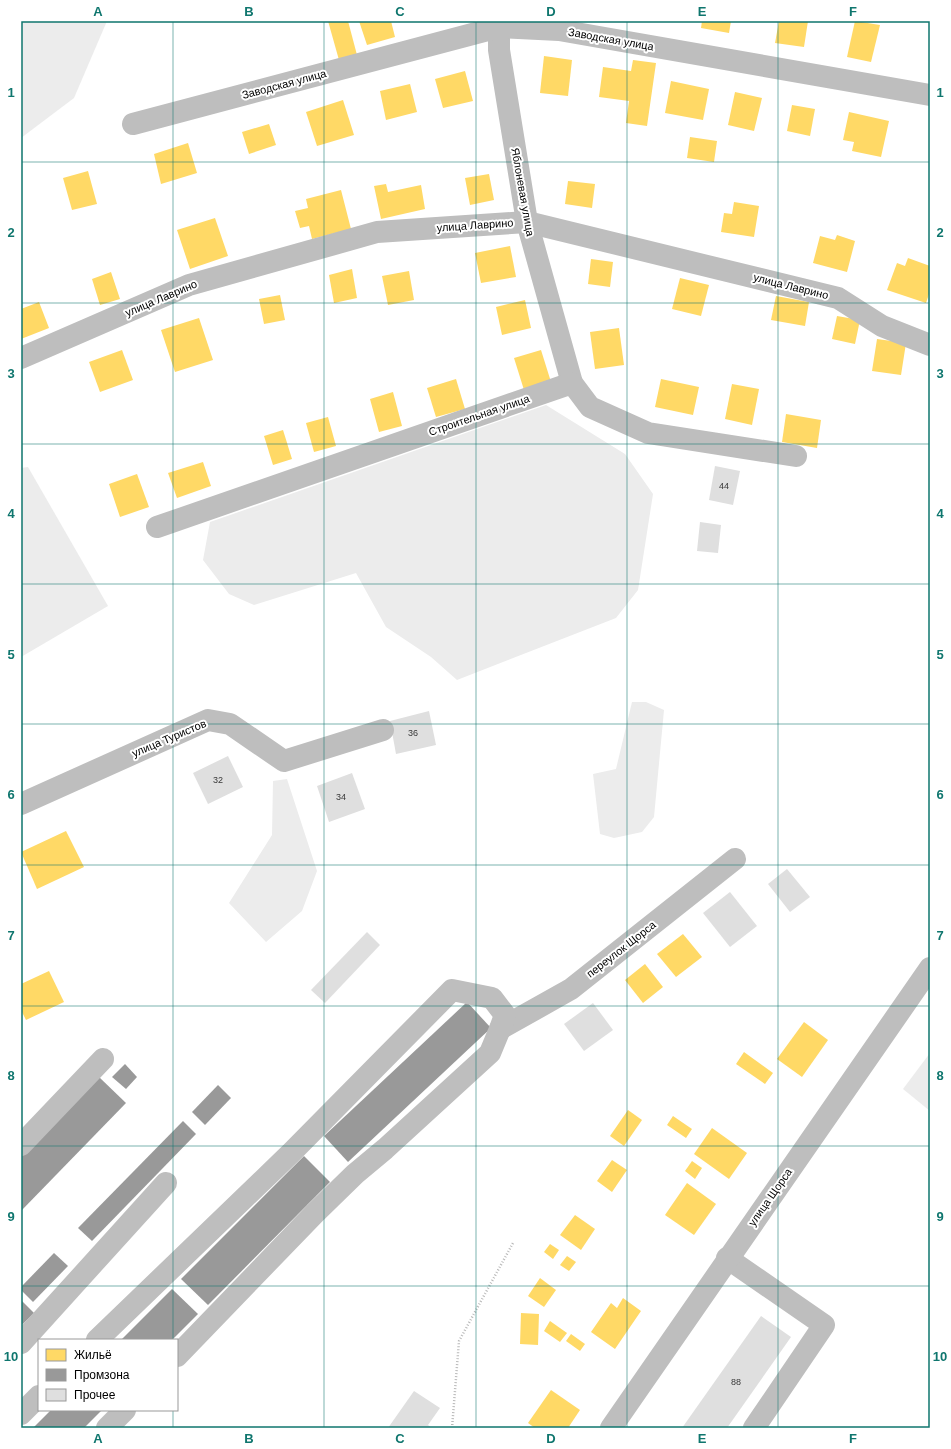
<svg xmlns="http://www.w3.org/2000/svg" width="951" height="1449" font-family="Arial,sans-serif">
<rect width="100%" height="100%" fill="#fff"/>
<g fill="#ececec">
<path d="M21,21H107L74,98L21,138Z"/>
<path d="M546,405L625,454L653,494L638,590L616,618L457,680L431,657L386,627L356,573L254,605L229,594L203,560L210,522Z"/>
<path d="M28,467L108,606L21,657V468Z"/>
<path d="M632,702H646L664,710L654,817L642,832L614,838L600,834L593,774L616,769Z"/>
<path d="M287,779L317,871L302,911L266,942L229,903L272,835L273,781Z"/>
<path d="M930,1053V1111L903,1089Z"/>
</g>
<g fill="#ffd966">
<path d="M328,21H348L357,55L339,60Z"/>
<path d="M359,21H391L395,37L367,45Z"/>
<path d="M702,21H731L729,33L701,28Z"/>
<path d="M779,21H808L804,47L775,43Z"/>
<path d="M855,21L880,25L871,62L847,57Z"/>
<path d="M544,56L572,60L568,96L540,93Z"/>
<path d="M633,60L656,63L647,126L626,123L629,101L599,97L603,67L631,71Z"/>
<path d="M465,71L473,101L443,108L435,79Z"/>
<path d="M671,81L709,89L703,120L665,113Z"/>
<path d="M410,84L417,112L386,120L380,91Z"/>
<path d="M735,92L762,98L754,131L728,125Z"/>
<path d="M343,100L354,135L317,146L306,112Z"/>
<path d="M792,105L815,109L810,136L787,131Z"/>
<path d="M849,112L889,121L881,157L852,151L854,142L843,140Z"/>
<path d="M269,124L276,145L249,154L242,132Z"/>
<path d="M690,137L717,141L714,162L687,158Z"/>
<path d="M188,143L197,173L161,184L154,154Z"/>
<path d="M88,171L97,204L72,210L63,178Z"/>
<path d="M489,174L494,200L470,205L465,178Z"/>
<path d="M568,181L595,184L592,208L565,204Z"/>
<path d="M386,184L388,192L421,185L425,209L381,219L374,186Z"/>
<path d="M341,190L351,229L312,239L309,226L300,228L295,211L308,208L306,199Z"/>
<path d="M734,202L759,206L754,237L721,232L724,213L732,214Z"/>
<path d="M215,218L228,256L190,269L177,230Z"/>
<path d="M837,235L855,241L847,272L813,263L820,236L835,240Z"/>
<path d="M510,246L516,277L481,283L475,253Z"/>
<path d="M908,258L930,266V291L926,303L887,290L897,263L905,266Z"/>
<path d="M591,259L613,262L610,287L588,284Z"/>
<path d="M352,269L357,298L334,303L329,275Z"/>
<path d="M409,271L414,300L388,305L382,276Z"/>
<path d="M111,272L120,299L100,305L92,279Z"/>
<path d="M680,278L709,285L701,316L672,309Z"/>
<path d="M280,295L285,320L264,324L259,299Z"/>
<path d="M776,296L809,302L805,326L771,320Z"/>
<path d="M525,300L531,328L502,335L496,307Z"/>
<path d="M39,302L49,328L21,339V309Z"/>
<path d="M837,316L860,320L855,344L832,339Z"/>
<path d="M199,318L213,360L175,372L161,330Z"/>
<path d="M619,328L624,365L595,369L590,332Z"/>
<path d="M877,339L906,343L901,375L872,371Z"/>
<path d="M122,350L133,380L100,392L89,362Z"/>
<path d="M541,350L551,382L524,390L514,358Z"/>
<path d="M456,379L465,409L436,417L427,388Z"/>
<path d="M661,379L699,387L693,415L655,407Z"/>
<path d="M732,384L759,389L752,425L725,419Z"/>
<path d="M393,392L402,426L379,432L370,399Z"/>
<path d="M786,414L821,420L817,448L782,442Z"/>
<path d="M328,417L336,446L314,452L306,423Z"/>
<path d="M283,430L292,459L273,465L264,436Z"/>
<path d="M203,462L211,486L177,498L168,473Z"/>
<path d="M137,474L149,507L120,517L109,484Z"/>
<path d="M66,831L84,867L37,889L21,852Z"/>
<path d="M683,934L702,957L676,977L657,954Z"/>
<path d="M645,964L663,987L643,1003L625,980Z"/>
<path d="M49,971L64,1002L26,1020L21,1010V984Z"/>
<path d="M804,1022L828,1040L802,1077L777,1059Z"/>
<path d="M744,1052L773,1073L765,1084L736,1064Z"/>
<path d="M628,1110L642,1120L624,1146L610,1136Z"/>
<path d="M673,1116L692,1129L686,1138L667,1125Z"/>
<path d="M712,1128L747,1153L729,1179L694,1154Z"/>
<path d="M612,1160L627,1170L612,1192L597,1181Z"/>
<path d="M692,1161L702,1168L695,1179L685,1171Z"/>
<path d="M687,1183L716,1204L694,1235L665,1215Z"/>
<path d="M575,1215L595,1229L581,1250L560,1235Z"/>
<path d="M550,1244L559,1250L553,1259L544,1252Z"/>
<path d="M567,1256L576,1262L569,1271L560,1265Z"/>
<path d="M540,1278L556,1290L544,1307L528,1296Z"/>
<path d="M623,1298L641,1311L615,1349L591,1332L611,1303L617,1308Z"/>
<path d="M521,1313L539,1314L538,1345L520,1344Z"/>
<path d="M550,1321L567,1333L560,1342L544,1331Z"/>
<path d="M571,1334L585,1344L580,1351L566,1341Z"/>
<path d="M551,1390L580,1410L568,1428H535L528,1423Z"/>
</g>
<g fill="#999">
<path d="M467,1002L491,1028L348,1162L324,1136Z"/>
<path d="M125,1064L137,1077L126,1089L112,1077Z"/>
<path d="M99,1077L126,1103L21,1211V1157Z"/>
<path d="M218,1085L231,1098L205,1125L192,1112Z"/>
<path d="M183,1121L196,1134L92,1241L78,1228Z"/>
<path d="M304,1156L330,1182L208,1305L181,1279Z"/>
<path d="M54,1253L68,1266L33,1302L21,1290V1287Z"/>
<path d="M172,1289L198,1314L172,1340H121Z"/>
<path d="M21,1300L34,1313L21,1326Z"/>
<path d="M51,1410H102L84,1428H33Z"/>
</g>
<g fill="#dfdfdf">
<path d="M715,466L740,471L733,505L709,500Z"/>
<path d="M700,522L721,525L718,553L697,551Z"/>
<path d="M429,711L436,745L396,754L390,721Z"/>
<path d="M228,756L243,787L208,804L193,773Z"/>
<path d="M352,773L365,809L329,822L317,786Z"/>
<path d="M787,869L810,897L790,912L768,884Z"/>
<path d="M730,892L757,926L730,947L703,913Z"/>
<path d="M367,932L380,945L325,1003L311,990Z"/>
<path d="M593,1003L613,1030L584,1051L564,1024Z"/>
<path d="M761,1316L791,1337L727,1428H682Z"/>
<path d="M414,1391L440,1408L428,1425L432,1428H388Z"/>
</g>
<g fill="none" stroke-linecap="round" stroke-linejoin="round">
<path stroke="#b9b9b9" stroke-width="2.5" stroke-dasharray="1 2" stroke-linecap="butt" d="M452,1428L459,1341L513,1243"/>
<g stroke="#bebebe" stroke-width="22">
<path d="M501,21L499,27V50L527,222L572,383"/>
<path d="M133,124L499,27L559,30L930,95"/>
<path d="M21,358L189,285L377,232L527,222L838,298L882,326L930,345"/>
<path d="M157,527L572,383L590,407L648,433L796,456"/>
<path d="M21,804L208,720L230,724L284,761L383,730"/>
<path d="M500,1029L571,989L735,859"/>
<path d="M21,1145L103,1059"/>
<path d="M727,1258L824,1325L754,1428"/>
<path d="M97,1340L291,1153L452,990L492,998L505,1015L500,1029L490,1053L385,1149L355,1174L315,1213L177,1356"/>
<path d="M21,1343L166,1183"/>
<path d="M21,1414L39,1396"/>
<path d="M107,1428L125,1410"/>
<path d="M611,1428L930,968"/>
</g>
</g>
<path fill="none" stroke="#0f766e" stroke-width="1" stroke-opacity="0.55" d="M173,21V1340M324,21V1428M476,21V1428M627,21V1428M778,21V1428M21,162H930M21,303H930M21,444H930M21,584H930M21,724H930M21,865H930M21,1006H930M21,1146H930M21,1286H930M173,1410V1428"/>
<g text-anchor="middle" stroke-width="4" stroke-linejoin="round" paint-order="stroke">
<g font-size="9" fill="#383838">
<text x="724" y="489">44</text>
<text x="413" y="736">36</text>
<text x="218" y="783">32</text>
<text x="341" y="800">34</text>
<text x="736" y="1385">88</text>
</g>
<g font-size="11" fill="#000" stroke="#fff">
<text transform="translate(611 39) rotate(10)" y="4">Заводская улица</text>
<text transform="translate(284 84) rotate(-15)" y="4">Заводская улица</text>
<text transform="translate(523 192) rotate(80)" y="4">Яблоневая улица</text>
<text transform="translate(475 225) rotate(-4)" y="4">улица Лаврино</text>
<text transform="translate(791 286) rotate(14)" y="4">улица Лаврино</text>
<text transform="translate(161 298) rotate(-23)" y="4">улица Лаврино</text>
<text transform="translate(479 415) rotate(-19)" y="4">Строительная улица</text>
<text transform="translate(169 738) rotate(-23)" y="4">улица Туристов</text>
<text transform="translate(621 949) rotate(-38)" y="4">переулок Щорса</text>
<text transform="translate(770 1197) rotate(-55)" y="4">улица Щорса</text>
</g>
</g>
<rect width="951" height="1449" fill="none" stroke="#ffffff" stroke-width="44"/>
<rect x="38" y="1339" width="140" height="72" fill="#ffffff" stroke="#999999"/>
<rect x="46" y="1349" width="20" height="12" fill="#ffd966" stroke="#999999"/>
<text x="74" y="1359" font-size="12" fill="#000000">Жильё</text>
<rect x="46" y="1369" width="20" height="12" fill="#999999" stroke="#999999"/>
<text x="74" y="1379" font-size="12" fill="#000000">Промзона</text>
<rect x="46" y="1389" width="20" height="12" fill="#dfdfdf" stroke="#999999"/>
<text x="74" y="1399" font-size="12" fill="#000000">Прочее</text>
<rect x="22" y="22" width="907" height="1405" fill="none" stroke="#0f766e" stroke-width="1.5"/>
<g font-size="13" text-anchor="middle" font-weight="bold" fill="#0f766e">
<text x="98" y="16">A</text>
<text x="249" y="16">B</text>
<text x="400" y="16">C</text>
<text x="551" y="16">D</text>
<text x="702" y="16">E</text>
<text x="853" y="16">F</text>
<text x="11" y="97">1</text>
<text x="940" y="97">1</text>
<text x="11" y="237">2</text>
<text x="940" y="237">2</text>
<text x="11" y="378">3</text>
<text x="940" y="378">3</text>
<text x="11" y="518">4</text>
<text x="940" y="518">4</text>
<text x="11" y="659">5</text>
<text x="940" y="659">5</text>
<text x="11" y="799">6</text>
<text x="940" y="799">6</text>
<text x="11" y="940">7</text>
<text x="940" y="940">7</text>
<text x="11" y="1080">8</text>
<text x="940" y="1080">8</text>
<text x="11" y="1221">9</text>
<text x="940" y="1221">9</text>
<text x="11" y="1361">10</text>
<text x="940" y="1361">10</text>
<text x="98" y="1443">A</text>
<text x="249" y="1443">B</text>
<text x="400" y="1443">C</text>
<text x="551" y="1443">D</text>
<text x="702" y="1443">E</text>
<text x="853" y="1443">F</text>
</g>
</svg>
